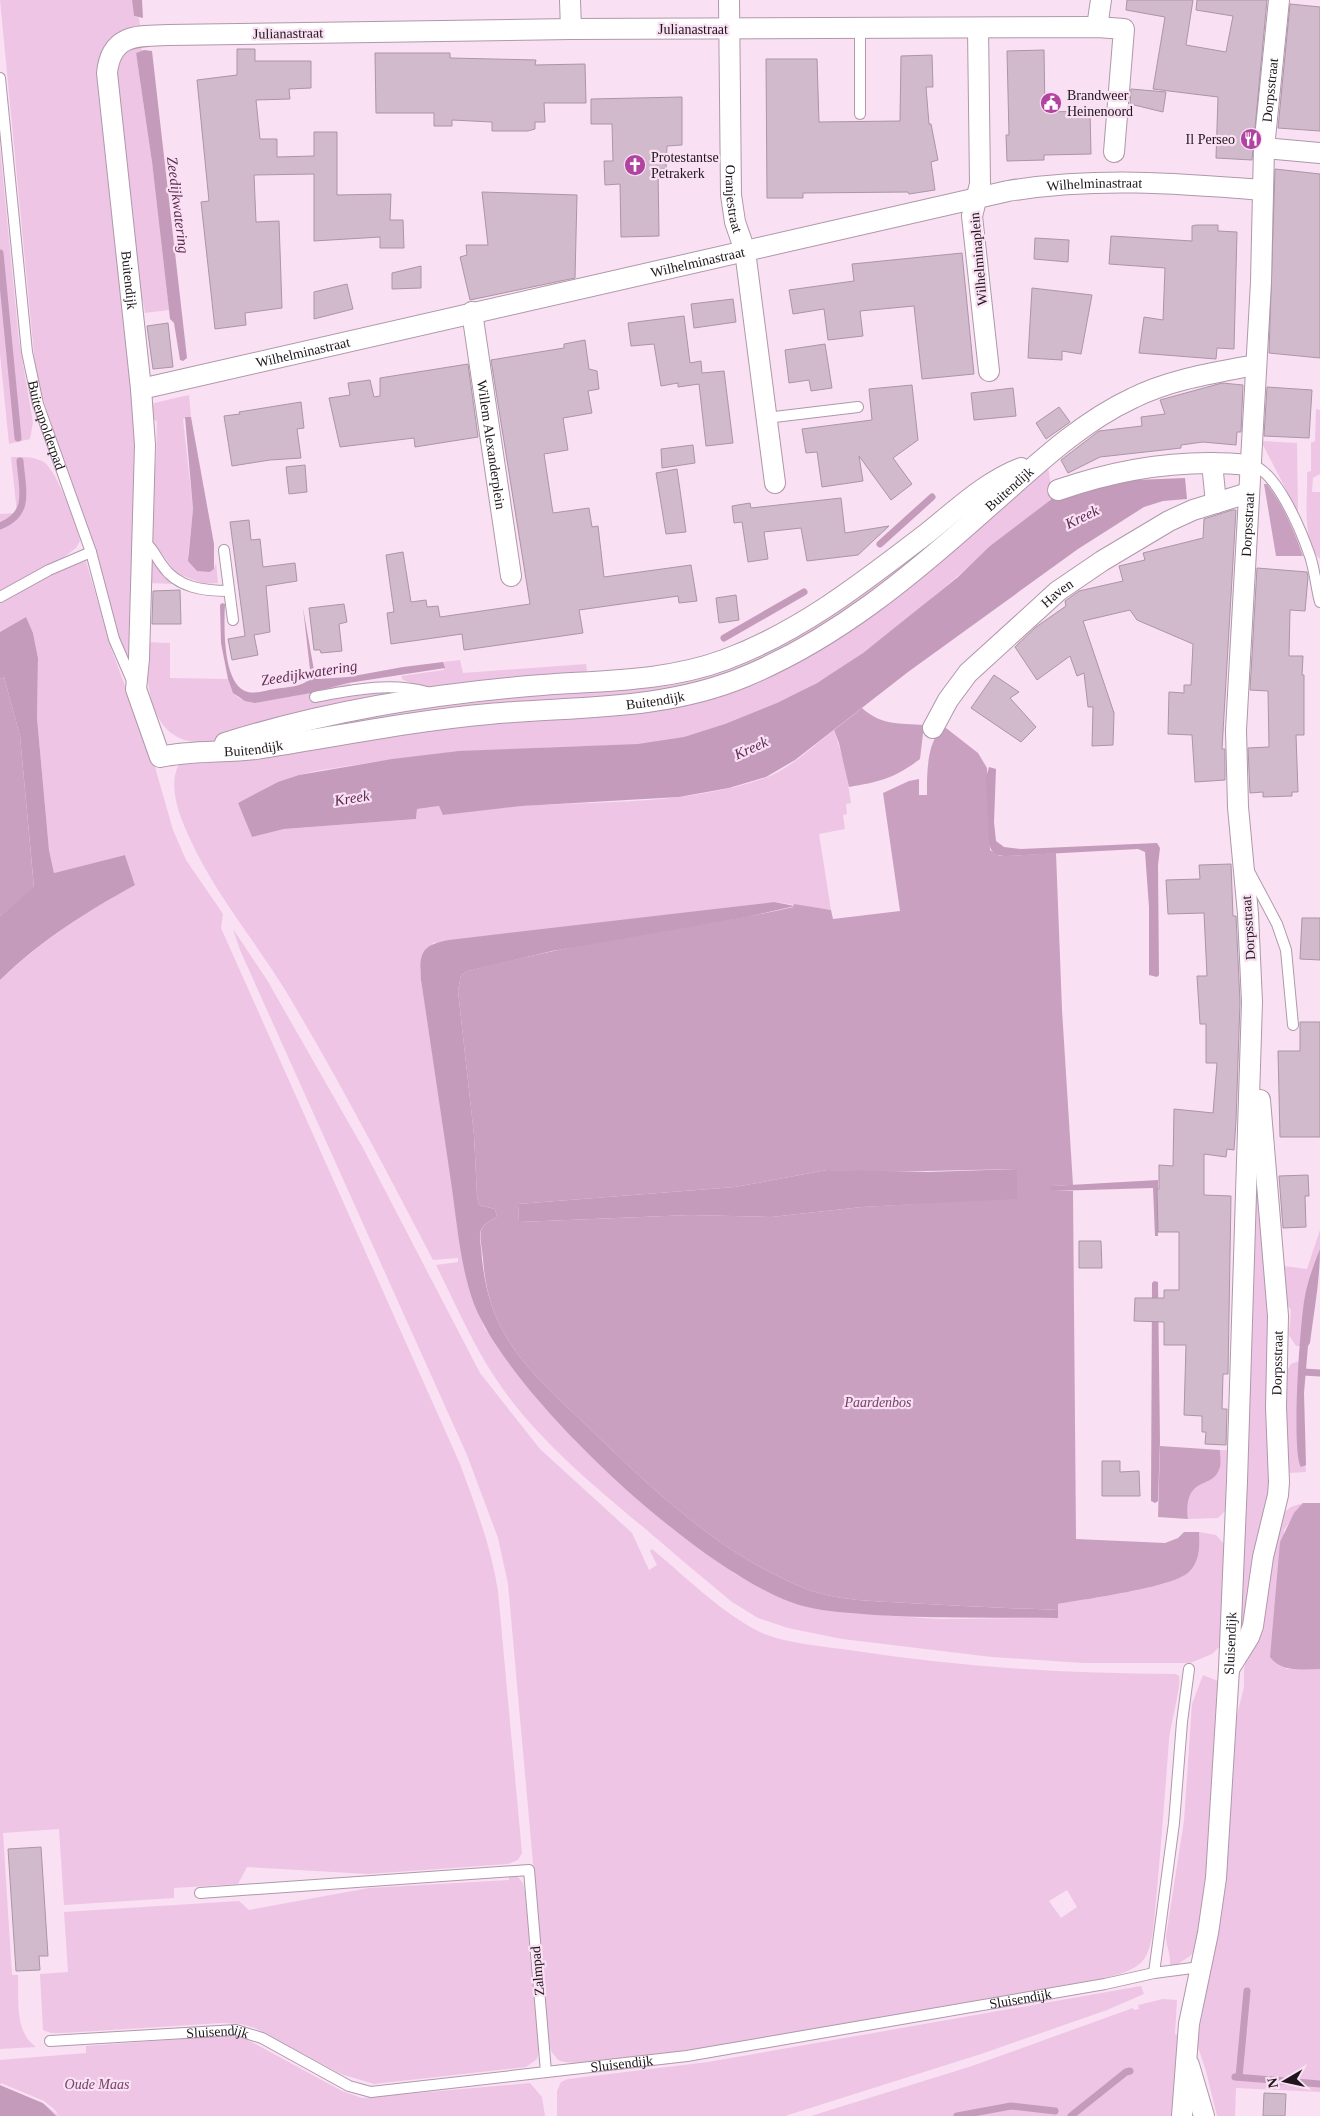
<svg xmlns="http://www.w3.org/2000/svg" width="1320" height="2116" font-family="Georgia,serif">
<rect width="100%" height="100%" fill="#f9e0f3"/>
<g fill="#eec5e5" fill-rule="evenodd">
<path d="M0,0H132L134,16L139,18L140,26C119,29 105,36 100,59L141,459L129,662C112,629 107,591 97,556C79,495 53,436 36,375Z"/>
<path d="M141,44L142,51L136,53L152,162L169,310L145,313L143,301H139L113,72L125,50Z"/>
<path d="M0,147L19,341L33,422L30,439L9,444L0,354Z"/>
<path d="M189,395L191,417L183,419L193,509L188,556L197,570L210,572L214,569L216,563L218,583L204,584L176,573L149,536L148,470L156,463L157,422L150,415L154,403Z"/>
<path d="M1316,409L1320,410V474L1313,478L1312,492H1320V559C1301,541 1308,496 1307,472L1311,471V443L1315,441Z"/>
<path d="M1261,441L1297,443L1298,512L1297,511Z"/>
<path d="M11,457C21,457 32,456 42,461C56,467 76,524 80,541L76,548L64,557L69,566L86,561L112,651L153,760L173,830L186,860L223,914L221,928L460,1464C475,1505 491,1546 498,1591L522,1853L518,1860L508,1864L368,1874L247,1867L238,1884L174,1888V1898L64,1905L59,1829L3,1833L12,1975H18C19,1999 14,2032 36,2047L0,2049V980C41,941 86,912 135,884L125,855L54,873L49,850L37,718L38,658L33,633L26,617L0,632V514L17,513Z"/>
<path d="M1047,461L1053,498C988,547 929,604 864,652C811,691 748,720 686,737C644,748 598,745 555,747C487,751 421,754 354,765C336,768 317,770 300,775C279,782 259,794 238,803L252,837L284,829L416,819L417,809L440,806L444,815C470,811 496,808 523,806C604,801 688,805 765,778C790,769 813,746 834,730L845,765L851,803L846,804L847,814L843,815L845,829L819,834L831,910L774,902L433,943L420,969L421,980L458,1226L474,1303L485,1329L577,1443L675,1530L735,1574L780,1597L891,1616L942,1619L1057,1618L1058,1604C1083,1599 1178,1588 1192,1569C1200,1558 1200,1544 1199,1532L1216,1535L1224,1544L1221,1645L1212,1654L1190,1663H1083L992,1657L842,1639L788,1628L758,1618L732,1602C702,1577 672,1552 642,1526C589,1482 534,1436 496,1379C472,1343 455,1303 436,1265L458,1262V1258L433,1260C386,1170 339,1080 287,993C256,942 215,894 190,839C180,817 167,786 179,764L759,675Z"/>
<path d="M1013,476L846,617L710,685L256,738L334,720L713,669Z"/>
<path d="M151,556L164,577L173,584L148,583Z"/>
<path d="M146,642L170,643V678L228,679C231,686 232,694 239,698C256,708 329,688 350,683V686L329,692L330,700L381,692L407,693L208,742C149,747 146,685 146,642Z"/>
<path d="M460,660L463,673L586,664L588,676L429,689L403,680L401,676L444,670L443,662Z"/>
<path d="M233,929L267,980L363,1148L480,1373L540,1449L632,1533L649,1570L657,1565L650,1551L652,1549C685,1576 721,1613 760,1632C783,1643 829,1647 856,1651C962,1667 1068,1674 1176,1674L1179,1676C1182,1683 1170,1727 1169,1740C1165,1793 1161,1847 1156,1900C1154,1918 1154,1940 1146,1956C1138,1971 1114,1976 1099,1979C950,2005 801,2035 652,2055C631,2058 575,2068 558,2060L551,2051L549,2042L508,1584L498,1538L467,1455L240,950ZM1067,1890L1077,1907L1061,1918L1049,1901Z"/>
<path d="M1255,1139L1269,1246L1274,1461L1244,1627L1240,1623Z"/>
<path d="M1320,1230V1249L1305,1297L1300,1346H1296L1289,1335L1291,1310L1283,1298V1266L1307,1269Z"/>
<path d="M1299,1361L1298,1375L1306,1472L1290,1473L1286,1467V1373L1291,1364Z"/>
<path d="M1220,1450H1230L1226,1510L1218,1518L1188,1519C1184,1475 1211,1490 1219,1470C1222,1464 1220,1456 1220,1450Z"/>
<path d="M1303,1503L1284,1530L1286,1669H1320V2092L1236,2088L1235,2116H1217L1206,2071L1197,2044L1226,1877L1236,1719L1244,1687V1669L1280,1515L1291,1507Z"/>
<path d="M1203,1675L1218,1681L1206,1889L1194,1951L1190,1956L1175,1966L1170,1965C1171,1954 1166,1946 1166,1936L1184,1821L1192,1704Z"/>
<path d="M509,1876L518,1877L523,1883L525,1892L540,2046L537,2059L526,2067L374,2084L341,2074L255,2028L241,2024L222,2023L63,2033H51L43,2030L40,1974L68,1972L64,1912L239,1901L249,1910L369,1888L509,1880Z"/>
<path d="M1141,1986L1144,1994L1107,2010L984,2053L785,2116H557V2091L561,2082L568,2079L708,2062Z"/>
<path d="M1163,1999L1177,2000L1175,2034L1179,2035L1173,2116H811L972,2066L1133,2008L1134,2010L1139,2009L1138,2005Z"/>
<path d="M223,2036L246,2039L342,2091L362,2098L530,2083L542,2097L545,2116H0V2060L86,2053V2046Z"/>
</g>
<g fill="#c9a0c0" fill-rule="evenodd">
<path d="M1264,484H1267C1283,505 1294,530 1303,556H1276Z"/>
<path d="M4,677L20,736L34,888L0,916V679Z"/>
<path d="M862,708C882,726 899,723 924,725L920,759C895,778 879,782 849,787L839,743L834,730Z"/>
<path d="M946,728L978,753L987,768L990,850L1000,856H1007L1056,853L1062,1010L1073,1185L1052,1186V1191H1073L1076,1539L1165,1543L1178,1538L1184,1532H1199C1200,1545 1200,1562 1189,1572C1172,1588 1084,1599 1058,1604V1610C1008,1608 958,1606 908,1603C875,1601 835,1601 804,1588C718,1554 648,1485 582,1421C554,1395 523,1367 504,1333C491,1310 485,1286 483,1259C481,1235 474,1228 497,1217L495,1209L479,1205L477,1196L474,1135L458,991L461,975L468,971C516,959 565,948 613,939C673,928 733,921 793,907L794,904L831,910L833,919L900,911L883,793L909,781L919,779V795H927C927,778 926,735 946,728ZM1017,1169V1198L862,1207L771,1217L690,1215L519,1222L518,1204L735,1187L827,1170L881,1172Z"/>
<path d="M1160,1446L1220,1450C1220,1456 1222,1464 1219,1470C1211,1490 1184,1475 1188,1519L1158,1517Z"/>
<path d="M1303,1503H1320V1669C1302,1669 1282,1673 1270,1657L1280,1542L1294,1513Z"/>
</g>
<g fill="#c59bbb">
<path d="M132,0H142L143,18L134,16Z"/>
<path d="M144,50L152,51L187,358L183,361L180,360L174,323L170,319L169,310L152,162L136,53Z"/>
<path d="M185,417H191L214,544V569L210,572L197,571L188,561L193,509Z"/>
<path d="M1185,478L1187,499L1163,501L1144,507L1078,549L908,672L795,760L766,777L729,788L679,797L522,806L443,815L439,806L417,809L416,819L284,829L252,837L238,803L278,782L299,775L392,759L459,751L638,744L684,737L725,724L777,703L817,683L863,653L958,577L990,546L1053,498L1106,484L1135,480Z"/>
<path d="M222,603L225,604C224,625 222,686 248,692C257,694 267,690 275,689C286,687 303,687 311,678L303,608L315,676L318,679L348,677L403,667L443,662L445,668L348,683L311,693L255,703L245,701L233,693L228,679L221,643L220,605Z"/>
<path d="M26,617L33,633L38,658L37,718L49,850L54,873L125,855L135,885C86,912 41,940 0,980V916L34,887L20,736L4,677L0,679V632Z"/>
<path d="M989,767L996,769L994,822L996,841L1004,847L1021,849L1157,843L1160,848L1158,865L1159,975L1157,977L1149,975V907L1145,852L1138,849L1007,856C997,856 991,854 989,843L986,778Z"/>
<path d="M774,902L795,906L747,917L552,951L468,971L461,975L458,991L474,1135L477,1196L479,1205L495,1209L497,1217C473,1228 481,1236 482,1259C485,1286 491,1310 504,1333C523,1367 554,1395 582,1421C648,1485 718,1554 804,1588C835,1601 875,1601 908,1603C958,1606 1008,1608 1058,1610V1618C997,1617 936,1619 875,1615C851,1613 826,1612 803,1606C707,1580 510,1397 474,1304C460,1266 457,1222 451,1182C441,1114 431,1047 421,980C419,953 421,945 449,940Z"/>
<path d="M1017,1169V1199L862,1207L771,1217L690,1215L519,1222L518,1204L735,1187L827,1170L928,1172Z"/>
<path d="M1158,1180V1236H1155L1153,1188L1052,1191L1050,1189L1052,1186Z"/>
<path d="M1320,1249C1320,1280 1314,1311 1310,1343L1308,1346L1304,1393L1306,1465L1301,1467C1291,1451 1300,1320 1305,1296C1308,1280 1314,1264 1320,1249Z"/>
<path d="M1154,1281L1158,1282L1160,1442L1158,1501L1155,1503L1151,1501L1152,1283Z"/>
<path d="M0,2085L43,2103L56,2116H0Z"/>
</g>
<path fill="#f9e0f3" d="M1,2083L44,2101L54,2109L59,2116L43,2103L0,2085Z"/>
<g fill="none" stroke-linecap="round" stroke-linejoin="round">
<g stroke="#c59bbb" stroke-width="7">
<path d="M0,253L18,438"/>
<path d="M0,526C32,513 22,489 20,461"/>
<path d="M880,544L932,497"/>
<path d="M724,638L804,592"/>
<path d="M1303,1372L1320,1373"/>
<path d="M1235,2077L1320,2084"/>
<path d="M1239,2077L1247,1991"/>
<path d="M957,2116L1011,2106L1055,2111"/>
<path d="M1071,2116L1126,2072L1130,2071"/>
</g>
</g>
<g fill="#d2bacd" stroke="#ac95a7">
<path d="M1127,0H1193L1186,45L1226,52L1233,16L1196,10L1197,0H1267L1252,160L1216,158L1218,97L1153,89L1165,17L1126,10Z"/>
<path d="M1290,4L1320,7V131L1278,128Z"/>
<path d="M237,49H255V61H311V88L289,89L290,99L256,100L260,139H277V157L314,156V132H337V195L391,194L390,220H403L404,248H380V237L314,241V174L254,175L256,222L279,221L282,308L245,313L246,325L215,329L201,202L209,201L197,80L237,75Z"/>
<path d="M1044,50L1045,112L1090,111L1091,154L1044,155V160L1007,161L1006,135H1009L1007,51Z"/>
<path d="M375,53H450V58L536,60L535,65L585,64L586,103H544L545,122H535V129L528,131H492V122L452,120V126H434V113H376Z"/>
<path d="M932,55L933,87H926L929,124H931L938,160L931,162L935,190L909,194L908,192L803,193V198H767L766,59H817L819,122L900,121L901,56Z"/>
<path d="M1131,89L1166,92L1163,112L1130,104Z"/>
<path d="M682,97V145L667,146L666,169H658L659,236L621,237L620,184L605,185L604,161H613L612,124H591V99Z"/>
<path d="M1275,169L1320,174V358L1269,353Z"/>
<path d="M482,192L577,195L575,278L470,300L460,257L467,255L466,245H488Z"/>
<path d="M1196,225H1218V231L1237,232L1234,349L1217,348L1216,359L1139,353L1144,317L1163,320L1165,268L1109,264L1111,236L1192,241V226Z"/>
<path d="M1035,238L1069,240L1068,262L1034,259Z"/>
<path d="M962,253L974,374L922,379L914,306L860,311L863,336L828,340L824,309L793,314L789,290L854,281L852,264Z"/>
<path d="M421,266V288L392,289V273Z"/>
<path d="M347,284L353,309L314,319V292Z"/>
<path d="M1032,288L1092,295L1081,354L1062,351V360L1028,358Z"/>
<path d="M733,299L736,322L694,328L691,304Z"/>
<path d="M684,316L690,363L701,361L702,373L724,371L733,443L706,446L699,384L678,387V383L661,386L654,344L631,346L628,323Z"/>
<path d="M168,323L173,367L153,369L147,326Z"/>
<path d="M585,340L589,369L597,371L599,389L588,391L592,413L563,418L568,450L544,454L553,513L589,508L592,527L598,526L604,577L691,565L697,601L679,603L678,596L579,610L583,633L464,650L462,634L391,644L387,613L394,612L386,555L403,552L411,602L426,600L427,607L438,606L440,617L530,604L491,360L564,348V344Z"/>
<path d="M825,344L832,388L811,391L809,380L789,383L785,350Z"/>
<path d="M468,364L478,437L415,447L414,438L340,447L329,398L350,395L348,383L370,380L374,397L380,396V378Z"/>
<path d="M1222,383L1243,385L1241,432H1237L1236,445L1203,442L1181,445V448L1100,457L1068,473L1061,460L1099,431L1142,426L1141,417L1165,414L1160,400Z"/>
<path d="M912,385L918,440L893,458L912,484L891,500L859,456L863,481L822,487L817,452L806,453L802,429L872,420L869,389Z"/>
<path d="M1267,387L1312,390L1309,438L1264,436Z"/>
<path d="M1013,388L1016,416L974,420L971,393Z"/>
<path d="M301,402L304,428L297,429L301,458L270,460L232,466L224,416L240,414L239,412Z"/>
<path d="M1059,407L1070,422L1046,439L1036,423Z"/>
<path d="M693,445L695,463L662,468L661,449Z"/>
<path d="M305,465L307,492L289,494L286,467Z"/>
<path d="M677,469L686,532L666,534L656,473Z"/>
<path d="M841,498L845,533L889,526L858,555L807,561L801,528L764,532L768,559L748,562L742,522L734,523L732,506L750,503L751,508Z"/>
<path d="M1232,510H1236L1222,749H1225V780L1195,782L1192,735L1168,734L1169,692L1184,693V685H1191L1193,644L1137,620L1130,610L1083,621L1114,713L1113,745L1092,746L1093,707H1088L1084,673L1077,676L1070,656L1037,680L1015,647L1036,627L1066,606L1065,601L1079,591L1123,581L1119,566L1145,560L1143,553L1203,538L1204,519Z"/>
<path d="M249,520L251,540L260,539L263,567L295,563L297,581L266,586L270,632L254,635L258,655L232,660L228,639L245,636L230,522Z"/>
<path d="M1257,568L1307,572L1308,577L1305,611L1290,610L1289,656H1303L1302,675H1304V735H1296L1298,792H1292V796L1263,797V792L1250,793L1248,748L1269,747L1268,691L1250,690Z"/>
<path d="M180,590L181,624H152L153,591Z"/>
<path d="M736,595L739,620L719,623L716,598Z"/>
<path d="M344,604L347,622L339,624L342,651L321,653L320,650H314L309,608Z"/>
<path d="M994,675L1019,692L1010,698L1036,727L1021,742L971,708Z"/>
<path d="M1231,864L1233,916H1236L1240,1002L1236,1121L1234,1150L1227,1149L1226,1157L1204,1154V1195L1231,1196L1228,1374H1223L1222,1409H1227L1226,1445L1205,1444L1206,1432H1202V1416L1184,1415L1186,1345H1164V1322L1134,1321L1135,1298H1164V1290H1179V1232H1158L1157,1189H1159V1165L1173,1166L1174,1109L1213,1113L1217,1063H1206V1024H1200L1197,976H1207L1204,913L1168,914L1166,880L1200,879L1199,865Z"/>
<path d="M1302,918H1320V960L1300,959Z"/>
<path d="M1300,1022H1320V1137H1280L1278,1051H1300Z"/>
<path d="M1308,1175L1309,1196H1305L1306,1227L1283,1228L1279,1176Z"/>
<path d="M1079,1241H1101L1102,1268H1079Z"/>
<path d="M1102,1461H1120V1472L1139,1471L1140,1496H1102Z"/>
<path d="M41,1847L48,1956H39L40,1970L16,1971L8,1849Z"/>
<path d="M1264,2093L1286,2094L1285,2116H1263Z"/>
</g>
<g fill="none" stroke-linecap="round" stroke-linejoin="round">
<g stroke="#af98aa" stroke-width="12">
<g id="service">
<path d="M860,28V114"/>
<path id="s1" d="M0,78L27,352L38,404L91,552L114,639L133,683"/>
<path d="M766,418L858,407"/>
<path d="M1250,465C1276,468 1302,533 1310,556C1315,571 1316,587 1320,602"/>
<path d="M143,541C153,547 155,556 162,565C177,588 204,591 229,591"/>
<path d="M224,550L233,620"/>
<path d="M0,597L49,570L91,552"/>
<path d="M315,697C353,690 389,682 427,692"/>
<path d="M1250,873L1277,924L1286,950L1293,1025"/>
<path d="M200,1893L529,1870L546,2072"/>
<path d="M1154,1973L1174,1823L1182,1722L1189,1669"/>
<path id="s2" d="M50,2041L236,2030L262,2038L349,2086L371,2092L687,2056L1105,1984L1154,1973L1200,1967"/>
</g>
</g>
<g stroke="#af98aa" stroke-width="22">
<g id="minor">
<path d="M570,0L571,29"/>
<path id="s3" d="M729,0L731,195L735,222L745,251L775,483"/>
<path d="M1097,27L1101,0"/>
<path d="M978,28L980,184L972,216L989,371"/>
<path d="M1264,148L1320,153"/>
<path id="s4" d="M1114,152L1124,29L1097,27L571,29L168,35C137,36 111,34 107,73L141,389L145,445L139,659L136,689L160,757C192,750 224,753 256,749C334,737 410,721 489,714C575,706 662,711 744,677C836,639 911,576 985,510C1031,470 1077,424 1133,398C1171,379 1214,373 1255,365"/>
<path id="s5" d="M472,312L511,576"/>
<path id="s6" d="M141,389L1008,191C1095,177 1175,183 1262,190"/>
<path d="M1212,463L1216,503"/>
<path d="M1058,490C1121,468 1183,458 1250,465"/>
<path id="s7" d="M933,728L948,700L968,673L1058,591L1102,561L1169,521L1193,510L1248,493"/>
<path d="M225,743C320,713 419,696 518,687C587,680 659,684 724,660C800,632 862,583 926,534C955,511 986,481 1021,468"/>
<path id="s8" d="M1229,1669L1249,1637L1253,1626L1263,1557L1278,1495L1279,1482L1276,1407L1278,1316L1260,1100"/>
<path d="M1189,2065L1204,2116"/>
<path id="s9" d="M1182,2116L1189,2024L1208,1933L1216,1878L1229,1669L1237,1481L1252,1002L1248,914L1238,807L1236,730L1261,282L1264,148L1279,0"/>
</g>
</g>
<use href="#service" stroke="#fff" stroke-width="10"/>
<use href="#minor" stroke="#fff" stroke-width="20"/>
</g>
<defs>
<g id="civic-disc" transform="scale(1.125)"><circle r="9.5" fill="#b244a1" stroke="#f9e0f3"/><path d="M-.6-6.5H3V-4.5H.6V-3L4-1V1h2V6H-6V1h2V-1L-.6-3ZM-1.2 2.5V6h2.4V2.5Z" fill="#fff"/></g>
<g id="restaurant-disc" transform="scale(1.125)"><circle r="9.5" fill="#b244a1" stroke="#f9e0f3"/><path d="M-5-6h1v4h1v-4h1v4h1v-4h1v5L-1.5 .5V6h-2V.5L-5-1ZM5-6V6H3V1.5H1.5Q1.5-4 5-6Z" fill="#fff"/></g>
<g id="church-disc" transform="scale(1.125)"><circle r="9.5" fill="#b244a1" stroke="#f9e0f3"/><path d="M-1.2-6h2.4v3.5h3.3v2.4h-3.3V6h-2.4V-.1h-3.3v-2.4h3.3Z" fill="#fff"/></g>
</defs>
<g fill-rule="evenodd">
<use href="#civic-disc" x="1051" y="103"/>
<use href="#restaurant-disc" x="1251" y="139"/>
<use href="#church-disc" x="635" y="165"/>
</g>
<g text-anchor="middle" stroke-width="4.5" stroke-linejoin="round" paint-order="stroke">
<g font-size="14" fill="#1e161c" stroke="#f9e0f3">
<text x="693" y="34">Julianastraat</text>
<text transform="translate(288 33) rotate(-1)" y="5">Julianastraat</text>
<text dy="5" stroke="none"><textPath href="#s9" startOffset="2031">Dorpsstraat</textPath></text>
<text dy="5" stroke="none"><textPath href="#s6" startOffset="976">Wilhelminastraat</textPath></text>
<text dy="5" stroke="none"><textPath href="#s3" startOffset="199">Oranjestraat</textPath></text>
<text transform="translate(978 259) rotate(-95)" y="5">Wilhelminaplein</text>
<text dy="5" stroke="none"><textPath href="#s6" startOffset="571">Wilhelminastraat</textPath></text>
<text dy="5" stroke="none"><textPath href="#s4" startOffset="1370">Buitendijk</textPath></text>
<text dy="5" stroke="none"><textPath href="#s6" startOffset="166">Wilhelminastraat</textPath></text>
<text dy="5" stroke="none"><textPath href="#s1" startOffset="351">Buitenpolderpad</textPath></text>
<text dy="5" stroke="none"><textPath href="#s5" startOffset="134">Willem Alexanderplein</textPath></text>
<text dy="5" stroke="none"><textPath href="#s4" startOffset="2770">Buitendijk</textPath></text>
<text dy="5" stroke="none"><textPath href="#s9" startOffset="1596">Dorpsstraat</textPath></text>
<text dy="5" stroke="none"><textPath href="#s7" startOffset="185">Haven</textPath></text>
<text dy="5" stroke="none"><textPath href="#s4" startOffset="2351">Buitendijk</textPath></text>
<text dy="5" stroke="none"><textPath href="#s4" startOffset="1946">Buitendijk</textPath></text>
<text transform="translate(1248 928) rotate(-94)" y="5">Dorpsstraat</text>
<text dy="5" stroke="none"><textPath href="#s8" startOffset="315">Dorpsstraat</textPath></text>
<text dy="5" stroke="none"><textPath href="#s9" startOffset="476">Sluisendijk</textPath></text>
<text transform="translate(537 1971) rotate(-95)" y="5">Zalmpad</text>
<text dy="5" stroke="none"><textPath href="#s2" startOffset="992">Sluisendijk</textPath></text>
<text dy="5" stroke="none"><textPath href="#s2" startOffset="168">Sluisendijk</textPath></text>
<text dy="5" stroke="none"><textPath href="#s2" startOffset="588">Sluisendijk</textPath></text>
</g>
<g font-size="14" fill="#1e161c" stroke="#f9e0f3" text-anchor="start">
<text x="1067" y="100">Brandweer<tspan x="1067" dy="16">Heinenoord</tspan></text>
<text x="1235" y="144" text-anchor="end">Il Perseo</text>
<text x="651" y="162">Protestantse<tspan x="651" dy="16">Petrakerk</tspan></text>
</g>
<g font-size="14" font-style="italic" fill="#76416c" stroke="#f9e0f3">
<text x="878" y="1407">Paardenbos</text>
<text x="97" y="2089">Oude Maas</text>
</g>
<g font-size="15" font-style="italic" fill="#5d2a55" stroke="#f9e0f3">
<text transform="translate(178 205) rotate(83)" y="5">Zeedijkwatering</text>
<text transform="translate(1082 517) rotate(-26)" y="5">Kreek</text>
<text transform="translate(309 673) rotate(-9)" y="5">Zeedijkwatering</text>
<text transform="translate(751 748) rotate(-24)" y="5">Kreek</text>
<text transform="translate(352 798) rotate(-9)" y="5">Kreek</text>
</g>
</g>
<g transform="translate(1285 2081) rotate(261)" stroke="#f9e0f3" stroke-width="4" paint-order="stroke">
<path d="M0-4L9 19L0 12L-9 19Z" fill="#1e161c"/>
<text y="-8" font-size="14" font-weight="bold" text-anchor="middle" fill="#1e161c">N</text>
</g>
</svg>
